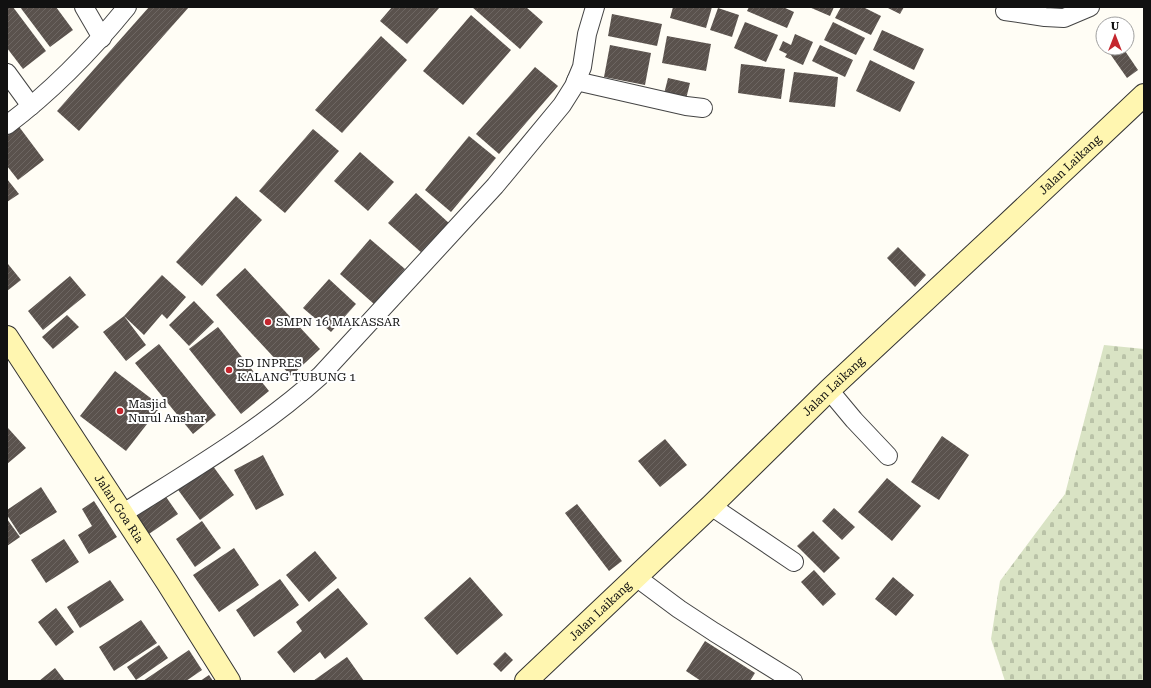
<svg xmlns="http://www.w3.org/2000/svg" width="1151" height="688" font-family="'Roboto Serif',serif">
<defs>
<pattern id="cemetery-stones" width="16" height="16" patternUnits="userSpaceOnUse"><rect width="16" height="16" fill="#d9e3c4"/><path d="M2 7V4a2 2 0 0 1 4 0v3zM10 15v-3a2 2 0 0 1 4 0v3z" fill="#b9c2a7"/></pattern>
<pattern id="building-hatch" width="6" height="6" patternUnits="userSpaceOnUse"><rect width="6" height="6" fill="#5a524d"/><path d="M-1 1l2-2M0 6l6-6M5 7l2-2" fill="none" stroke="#6d6662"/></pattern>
</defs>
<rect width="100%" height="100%" fill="#fffdf5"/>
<path fill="url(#cemetery-stones)" d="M1104,345L1144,349V681H1005L991,639L1000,581L1065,494Z"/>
<g fill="url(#building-hatch)">
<path d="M7,7H13L46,51L23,69L7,48Z"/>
<path d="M20,7H56L73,30L50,47Z"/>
<path d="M149,7H189L79,131L57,111Z"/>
<path d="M392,7H440L407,44L380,21Z"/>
<path d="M472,7H526L543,22L520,49Z"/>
<path d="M673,7H712L706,28L670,18Z"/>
<path d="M749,7H783L794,12L787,28L747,11Z"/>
<path d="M809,7H834L830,16Z"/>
<path d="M841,7H863L881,16L871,35L835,18Z"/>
<path d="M886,7H904L900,14Z"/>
<path d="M718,8L739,15L732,37L710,30Z"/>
<path d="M612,14L662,24L657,46L608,36Z"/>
<path d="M471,15L511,50L463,105L423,71Z"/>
<path d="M745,22L778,35L766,62L734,48Z"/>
<path d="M833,22L865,38L856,55L824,40Z"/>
<path d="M882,30L924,49L914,70L873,50Z"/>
<path d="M795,34L813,42L803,65L785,57L787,54L779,50L783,41L791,45Z"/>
<path d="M381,36L407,60L342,133L315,110Z"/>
<path d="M667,36L711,44L706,71L662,63Z"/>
<path d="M610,45L651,53L645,85L604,77Z"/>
<path d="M820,45L853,60L845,77L812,61Z"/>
<path d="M1106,48H1123L1138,70L1127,78Z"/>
<path d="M870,60L915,82L900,112L856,91Z"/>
<path d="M741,64L785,69L781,99L738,93Z"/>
<path d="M535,67L558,86L499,154L476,134Z"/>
<path d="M794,72L838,77L835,107L789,102Z"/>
<path d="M668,78L690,83L686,99L664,94Z"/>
<path d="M17,124L44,160L18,180L7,166V132Z"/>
<path d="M313,129L339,151L285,213L259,191Z"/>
<path d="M469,136L496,158L451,212L425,190Z"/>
<path d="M360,152L394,182L368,211L334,181Z"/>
<path d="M7,179L19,194L7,202Z"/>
<path d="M416,193L450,224L423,254L388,223Z"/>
<path d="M236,196L262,220L202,286L176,262Z"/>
<path d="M370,239L405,269L374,304L340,274Z"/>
<path d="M898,247L926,275L915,287L887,258Z"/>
<path d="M8,264L21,280L7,291V265Z"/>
<path d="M245,268L320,349L291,376L216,295Z"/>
<path d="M162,275L186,297L167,319L162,314L144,335L124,316L146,345L126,361L103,332L124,316Z"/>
<path d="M70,276L86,295L43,330L28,311Z"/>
<path d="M329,279L356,304L331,332L303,308Z"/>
<path d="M194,301L214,322L189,346L169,325Z"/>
<path d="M67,315L79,327L53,349L42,337Z"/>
<path d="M218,327L269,391L241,414L189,349Z"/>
<path d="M159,344L216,415L193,434L135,363Z"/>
<path d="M115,371L161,406L126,451L80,416Z"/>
<path d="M8,428L26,448L7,464V429Z"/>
<path d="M942,436L969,455L939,500L911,482Z"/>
<path d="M665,439L687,465L660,487L638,461Z"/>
<path d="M263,455L284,495L256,510L234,470Z"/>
<path d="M210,462L234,495L200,520L176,487Z"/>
<path d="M887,478L921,506L892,541L858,512Z"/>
<path d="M41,487L57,512L20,535L7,515V510Z"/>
<path d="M164,494L178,514L146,536L132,515Z"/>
<path d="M94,501L117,537L89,554L78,535L92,526L82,509Z"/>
<path d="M577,504L622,561L609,571L565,513Z"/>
<path d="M834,508L855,527L842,540L822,521Z"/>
<path d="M7,519L20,537L7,546Z"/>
<path d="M202,521L221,548L195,567L176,539Z"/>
<path d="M813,531L840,558L824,573L797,546Z"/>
<path d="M64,539L79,562L46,583L31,560Z"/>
<path d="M234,548L259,585L219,612L193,575Z"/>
<path d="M315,551L337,578L309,602L286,575Z"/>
<path d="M814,570L836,594L823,606L801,582Z"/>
<path d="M470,577L503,615L457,655L424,618Z"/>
<path d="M893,577L914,595L896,616L875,599Z"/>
<path d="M280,579L299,605L254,637L236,610Z"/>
<path d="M110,580L124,600L80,628L67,607Z"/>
<path d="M338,588L368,624L325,659L320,652L294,673L277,652L302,631L296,622Z"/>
<path d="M56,608L74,632L56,646L38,622Z"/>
<path d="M141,620L157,643L114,671L99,647Z"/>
<path d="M705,641L755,673L750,681H701L686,671Z"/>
<path d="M159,645L168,658L136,680L127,667Z"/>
<path d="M189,650L202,670L186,681H143Z"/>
<path d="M505,652L513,660L501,672L493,664Z"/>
<path d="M347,657L364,681H313Z"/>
<path d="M55,668L65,681H39Z"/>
<path d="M209,675L213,681H200Z"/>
</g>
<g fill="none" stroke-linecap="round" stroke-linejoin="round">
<g stroke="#444" stroke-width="20">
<g id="street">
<path d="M84,7L102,38"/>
<path d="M1005,11L1045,17L1064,18L1090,7"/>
<path d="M7,73L31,106"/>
<path d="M576,81L686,106L703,108"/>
<path d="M7,125C52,91 92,50 127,7"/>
<path d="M829,390L854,420L888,456"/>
<path d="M711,506L794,562"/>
<path d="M122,514C188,472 262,429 320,376L495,186L562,105L574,86L582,67L587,34L595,7"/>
<path d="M636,577L679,609L714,632L793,681"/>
</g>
</g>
<g stroke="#333" stroke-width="24">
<g id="secondary">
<path id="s1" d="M7,337L167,582L229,681"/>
<path id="s2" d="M526,681L711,506L829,390L1005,226L1144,95"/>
</g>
</g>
<use href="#street" stroke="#fff" stroke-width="18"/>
<use href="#secondary" stroke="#fff6b0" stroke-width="22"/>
</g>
<g fill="#c4262e" stroke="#fff" stroke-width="1.5">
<circle cx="268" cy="322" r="4"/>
<circle cx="229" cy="370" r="4"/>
<circle cx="120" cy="411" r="4"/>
</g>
<g text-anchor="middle" stroke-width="4" stroke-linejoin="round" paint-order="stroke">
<g font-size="12" fill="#111" stroke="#fff">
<text dy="4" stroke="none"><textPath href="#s2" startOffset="750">Jalan Laikang</textPath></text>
<text dy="4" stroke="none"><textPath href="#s2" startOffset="426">Jalan Laikang</textPath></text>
<text dy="4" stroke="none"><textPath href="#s1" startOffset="205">Jalan Goa Ria</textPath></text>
<text dy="4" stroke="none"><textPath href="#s2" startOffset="102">Jalan Laikang</textPath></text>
</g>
<g font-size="12" fill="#111" stroke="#fff" text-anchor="start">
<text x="276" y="326">SMPN 16 MAKASSAR</text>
<text x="237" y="367">SD INPRES<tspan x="237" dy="14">KALANG TUBUNG 1</tspan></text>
<text x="128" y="408">Masjid<tspan x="128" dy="14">Nurul Anshar</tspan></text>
</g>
</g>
<rect width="1151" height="688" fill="none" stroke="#111111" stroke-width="16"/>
<g transform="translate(1115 36)"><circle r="19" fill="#ffffff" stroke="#a0a0a0"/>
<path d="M0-3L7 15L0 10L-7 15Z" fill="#c4262e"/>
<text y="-6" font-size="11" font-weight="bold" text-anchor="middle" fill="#111111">U</text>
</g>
</svg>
